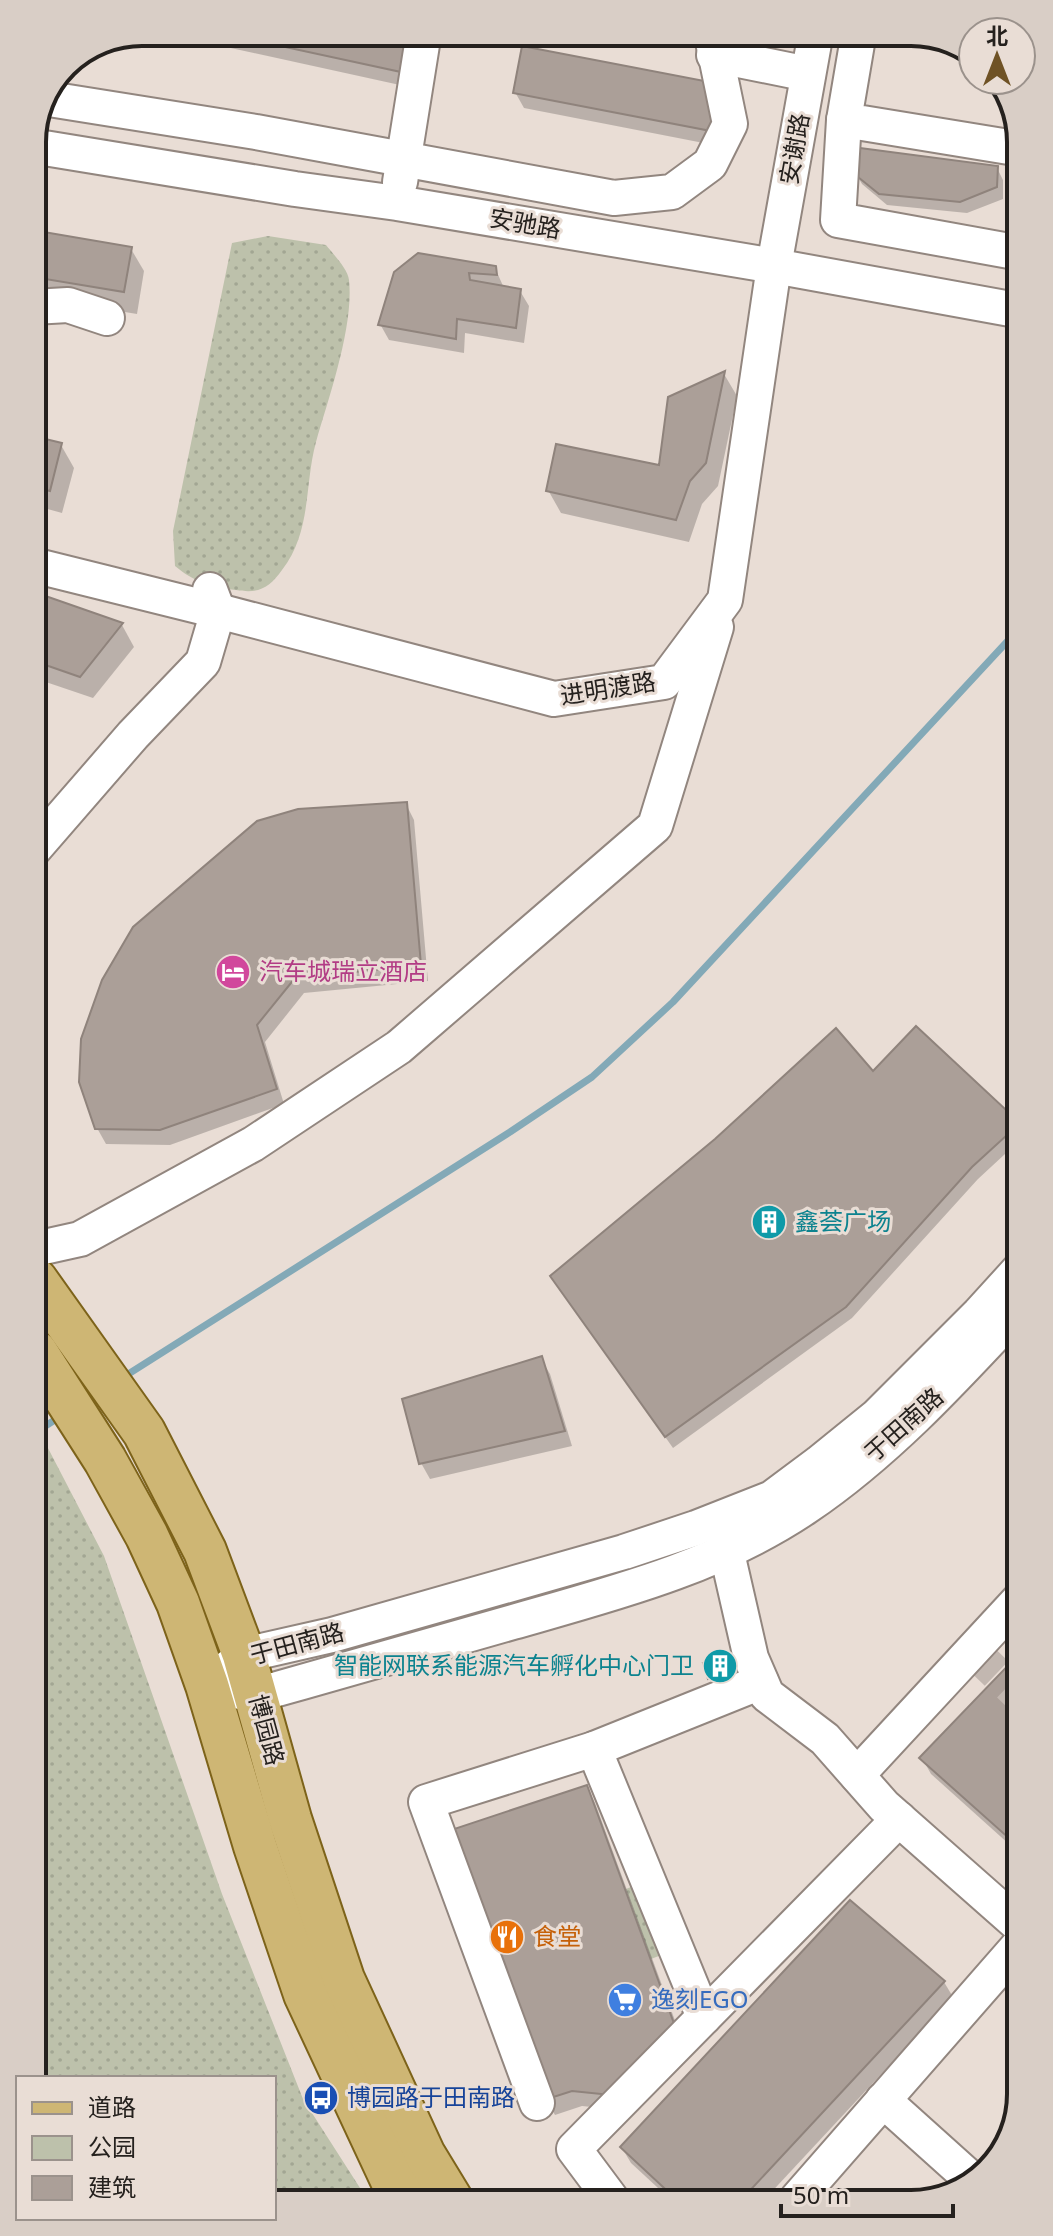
<svg xmlns="http://www.w3.org/2000/svg" width="1053" height="2236" font-family="'Noto Sans','Noto Sans SC',sans-serif">
<defs>
<pattern id="green-dots" width="8" height="8" patternUnits="userSpaceOnUse" patternTransform="scale(2)"><rect width="8" height="8" fill="#bdc1ab"/><path d="M2 2h.1M6 6h.1" fill="none" stroke="#a2a693" stroke-width="1.8" stroke-linecap="round"/></pattern>
</defs>
<rect width="100%" height="100%" fill="#e9ddd5"/>
<g fill="url(#green-dots)">
<path d="M268,236L326,245C333,254 348,269 349,280C354,326 329,397 316,442C304,486 312,531 282,570C269,588 259,594 236,590C211,587 194,582 175,566L173,531L232,243Z"/>
<path d="M36,1425L104,1556L222,1894L303,2099L369,2202L274,2203V2078H38Z"/>
<path d="M643,1882L669,1952L651,1959L626,1889Z"/>
</g>
<g fill="#0003">
<path d="M142,32L137,45L120,41Z"/>
<path d="M210,32H418L409,87L217,45Z"/>
<path d="M917,32H919L970,52L924,45Z"/>
<path d="M719,86V146L524,108L515,92Z"/>
<path d="M997,168L1003,180V199L967,213L887,205L862,184L855,172Z"/>
<path d="M32,232L131,249L144,271L137,314L33,297Z"/>
<path d="M495,268L504,288L520,291L529,306L524,343L465,333L464,353L389,340L380,324L396,273Z"/>
<path d="M724,374L737,396L718,486L702,504L689,542L561,513L548,490L660,467Z"/>
<path d="M33,438L61,445L74,468L62,513L33,505Z"/>
<path d="M34,594L122,625L134,647L93,698L34,678Z"/>
<path d="M406,804L414,820L428,981L304,993L265,1042L284,1104L170,1145L106,1144L97,1128Z"/>
<path d="M916,1029L1018,1123V1142L978,1179L852,1318L673,1448L560,1288L873,1074Z"/>
<path d="M541,1359L550,1374L572,1446L430,1479L421,1463Z"/>
<path d="M1020,1655V1854L931,1774L922,1758Z"/>
<path d="M735,1659L738,1673L711,1681L705,1664Z"/>
<path d="M587,1787L595,1803L684,2045L620,2110L582,2106L555,2115L546,2099Z"/>
<path d="M944,1982L953,1997L765,2199L671,2200L631,2163L622,2148Z"/>
</g>
<g fill="none" stroke-linecap="round" stroke-linejoin="round">
<g stroke="#83a9b7" stroke-width="7">
<path d="M122,1378L510,1132L592,1077L673,1002L1017,631"/>
<path d="M36,1432L61,1416"/>
</g>
</g>
<g fill="#ab9f98" stroke="#8f837c" stroke-width="2">
<path d="M216,32H412L401,72Z"/>
<path d="M522,46L720,84L711,131L513,93Z"/>
<path d="M860,148L998,166L997,187L960,202L879,194L853,173Z"/>
<path d="M32,230L132,247L124,292L33,277Z"/>
<path d="M418,253L496,266L497,275L469,273L470,280L521,289L516,328L457,319L456,339L378,325L394,272Z"/>
<path d="M725,371L706,463L690,481L676,520L546,491L556,444L659,465L668,397Z"/>
<path d="M33,436L62,443L50,491L33,487Z"/>
<path d="M34,592L123,623L80,677L34,661Z"/>
<path d="M407,802L421,965L295,978L257,1025L277,1089L160,1130L95,1129L79,1082L81,1039L102,980L133,927L257,821L298,809Z"/>
<path d="M916,1026L1018,1121V1125L972,1167L846,1307L665,1437L550,1276L715,1139L836,1028L873,1071Z"/>
<path d="M542,1356L565,1431L419,1464L402,1399Z"/>
<path d="M1020,1653V1848L919,1758Z"/>
<path d="M734,1654L738,1669L708,1679L703,1663Z"/>
<path d="M587,1785L676,2029L611,2095L572,2091L544,2100L445,1832Z"/>
<path d="M850,1900L945,1981L742,2199L677,2200L620,2147Z"/>
</g>
<g fill="none" stroke-linecap="round" stroke-linejoin="round">
<path stroke="#c2b7b0" stroke-width="34" stroke-dasharray="34 17" stroke-linecap="butt" d="M972,1650L1020,1696"/>
<g stroke="#92867f" stroke-width="38">
<g id="minor">
<path d="M859,32L844,120L1015,148"/>
<path d="M714,55L808,74"/>
<path d="M49,99L256,132L614,198L672,192L710,164L730,124L711,32"/>
<path d="M844,120L838,220L1015,252"/>
<path d="M32,146L295,189L397,203L774,266L1016,310"/>
<path d="M400,182L424,32"/>
<path d="M33,307L68,305L107,318"/>
<path d="M33,565L218,611L554,699L664,682L725,600L774,266L816,32"/>
<path d="M34,849L133,735L203,662L218,611L210,590"/>
<path d="M35,1249L80,1239L253,1144L399,1047L655,826L716,627"/>
<path d="M727,1553L751,1658L767,1695L825,1739L884,1806L1020,1926"/>
<path d="M207,1685L244,1655L332,1635L624,1552L696,1528L772,1498L819,1463L877,1416L979,1314L1019,1270"/>
<path d="M231,1690L256,1695C342,1671 428,1646 513,1622C615,1593 717,1567 806,1507C886,1453 953,1380 1019,1309"/>
<path d="M857,1775L1020,1599"/>
<path d="M704,2017L594,1749L761,1682"/>
<path d="M883,2100L972,2180"/>
<path d="M537,2103L426,1802L594,1749"/>
<path d="M797,2199L1021,1943"/>
<path d="M612,2200L574,2149L899,1819"/>
</g>
</g>
<g stroke="#7d631a" stroke-width="46">
<g id="major">
<path d="M36,1280L144,1432L205,1551L244,1655L290,1819L343,1979L424,2155L452,2201"/>
<path d="M36,1352L105,1460L147,1536L178,1603L207,1685L255,1846L305,1994L391,2178L406,2202"/>
</g>
</g>
<use href="#minor" stroke="#fff" stroke-width="34"/>
<use href="#major" stroke="#ceb674" stroke-width="42"/>
</g>
<defs>
<g id="hotel-disc" transform="scale(1.8)"><circle r="9.5" fill="#d1479c" stroke="#e9ddd5"/><path d="M-6-4.5h1.5V1H6V5H4.5V3h-9V5H-6ZM-4 0a1.8 1.8 0 1 1 3.6 0ZM.5 0V-2.5h3Q6-2.5 6 0Z" fill="#fff"/></g>
<g id="building-disc" transform="scale(1.8)"><circle r="9.5" fill="#0f9aa8" stroke="#e9ddd5"/><path d="M-4-6H4V6H1V3H-1V6H-4ZM-2.5-4.3h1.7v1.8h-1.7ZM.8-4.3h1.7v1.8H.8ZM-2.5-1h1.7V.8h-1.7ZM.8-1h1.7V.8H.8Z" fill="#fff"/></g>
<g id="restaurant-disc" transform="scale(1.8)"><circle r="9.5" fill="#e8710a" stroke="#e9ddd5"/><path d="M-5-6h1v4h1v-4h1v4h1v-4h1v5L-1.5 .5V6h-2V.5L-5-1ZM5-6V6H3V1.5H1.5Q1.5-4 5-6Z" fill="#fff"/></g>
<g id="supermarket-disc" transform="scale(1.8)"><circle r="9.5" fill="#3f7fe0" stroke="#e9ddd5"/><path d="M-6-5.5h2.5l.6 2H6L4.5 2H-2.5L-4.4-4H-6ZM-1.5 3.2a1.3 1.3 0 1 0 .1 0ZM3 3.2a1.3 1.3 0 1 0 .1 0Z" fill="#fff"/></g>
<g id="bus-disc" transform="scale(1.8)"><circle r="9.5" fill="#1a4fb4" stroke="#e9ddd5"/><path d="M-5-6H5V4H4V6H2V4H-2V6H-4V4H-5ZM-3.5-4V0h7V-4ZM-3.5 1.2v1.5H-2V1.2ZM2 1.2v1.5H3.5V1.2Z" fill="#fff"/></g>
</defs>
<g fill-rule="evenodd">
<use href="#hotel-disc" x="233" y="972"/>
<use href="#building-disc" x="769" y="1222"/>
<use href="#building-disc" x="720" y="1666"/>
<use href="#restaurant-disc" x="507" y="1937"/>
<use href="#supermarket-disc" x="625" y="2000"/>
<use href="#bus-disc" x="321" y="2098"/>
</g>
<g text-anchor="middle" stroke-width="6" stroke-linejoin="round" paint-order="stroke">
<g font-size="24" fill="#25211e" stroke="#e9ddd5">
<text transform="translate(795 149) rotate(-80)" y="8">安谢路</text>
<text transform="translate(525 224) rotate(10)" y="8">安驰路</text>
<text transform="translate(608 689) rotate(-9)" y="8">进明渡路</text>
<text transform="translate(904 1425) rotate(-42)" y="8">于田南路</text>
<text transform="translate(297 1644) rotate(-15)" y="8">于田南路</text>
<text transform="translate(266 1730) rotate(75)" y="8">博园路</text>
</g>
<g font-size="24" fill="#b23c85" stroke="#e9ddd5" text-anchor="start">
<text x="259" y="980">汽车城瑞立酒店</text>
</g>
<g font-size="24" fill="#0d838f" stroke="#e9ddd5" text-anchor="start">
<text x="795" y="1230">鑫荟广场</text>
<text x="694" y="1674" text-anchor="end">智能网联系能源汽车孵化中心门卫</text>
</g>
<g font-size="24" fill="#c56008" stroke="#e9ddd5" text-anchor="start">
<text x="533" y="1945">食堂</text>
</g>
<g font-size="24" fill="#366cbe" stroke="#e9ddd5" text-anchor="start">
<text x="651" y="2008">逸刻EGO</text>
</g>
<g font-size="24" fill="#164399" stroke="#e9ddd5" text-anchor="start">
<text x="347" y="2106">博园路于田南路</text>
</g>
</g>
<path d="M0 0H1053V2236H0ZM142 46H911A96 96 0 0 1 1007 142V2094A96 96 0 0 1 911 2190H142A96 96 0 0 1 46 2094V142A96 96 0 0 1 142 46Z" fill="#d9cec6" fill-rule="evenodd"/>
<path fill="none" stroke="#25211e" stroke-width="4" d="M142 46H911A96 96 0 0 1 1007 142V2094A96 96 0 0 1 911 2190H142A96 96 0 0 1 46 2094V142A96 96 0 0 1 142 46Z"/>
<rect x="16" y="2076" width="260" height="144" fill="#e9ddd5" stroke="#9b928c" stroke-width="2"/>
<rect x="32" y="2102" width="40" height="12" fill="#ceb674" stroke="#9b928c" stroke-width="2"/>
<text x="88" y="2116" font-size="24" fill="#25211e">道路</text>
<rect x="32" y="2136" width="40" height="24" fill="#bdc1ab" stroke="#9b928c" stroke-width="2"/>
<text x="88" y="2156" font-size="24" fill="#25211e">公园</text>
<rect x="32" y="2176" width="40" height="24" fill="#ab9f98" stroke="#9b928c" stroke-width="2"/>
<text x="88" y="2196" font-size="24" fill="#25211e">建筑</text>
<g transform="translate(997 56)"><circle r="38" fill="#e9ddd5" stroke="#9b928c" stroke-width="2"/>
<path d="M0-6L14 30L0 20L-14 30Z" fill="#6f5225"/>
<text y="-12" font-size="22" font-weight="bold" text-anchor="middle" fill="#25211e">北</text>
</g>
<path d="M781 2204v12h172v-12" fill="none" stroke="#25211e" stroke-width="4"/>
<text x="793" y="2204" font-size="24" fill="#25211e" stroke="#e9ddd5" stroke-width="6" paint-order="stroke">50 m</text>
</svg>
